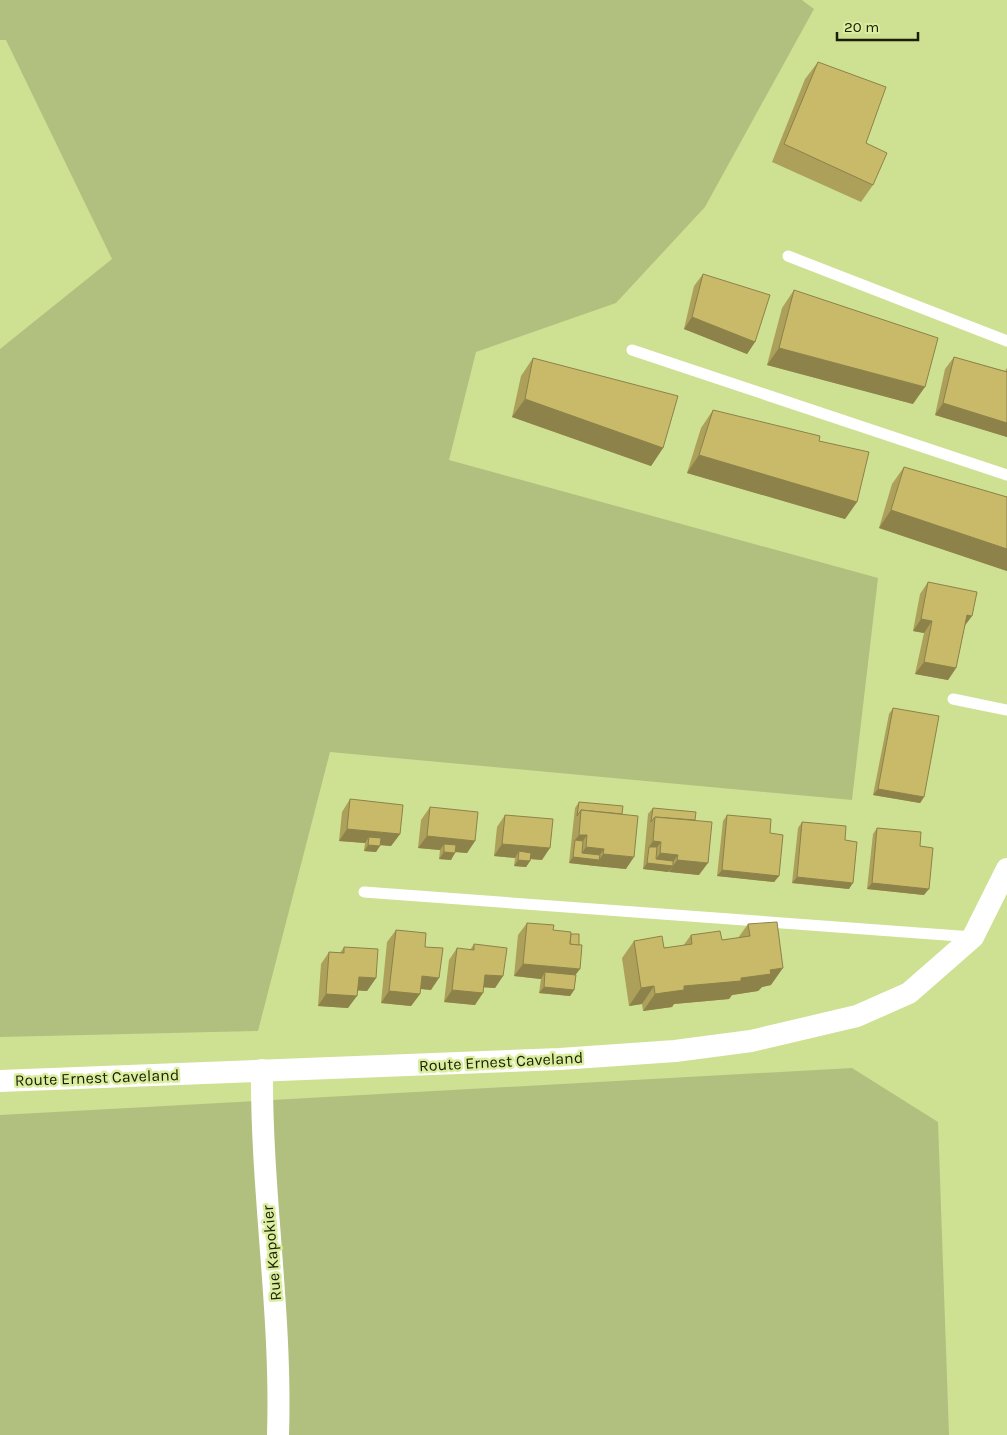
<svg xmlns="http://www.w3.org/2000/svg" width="1007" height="1435" font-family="Karla,sans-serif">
<rect width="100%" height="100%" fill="#cee192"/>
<g fill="#b1c07f">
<path d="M0,0H802L814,9L705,207L616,303L476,352L449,460L878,578L852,800L330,752L258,1031L0,1037V349L112,259L6,40H0Z"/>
<path d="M852,1068L938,1122L949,1435H0V1115Z"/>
</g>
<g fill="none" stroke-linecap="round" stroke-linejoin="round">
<g stroke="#fff" stroke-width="11">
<path d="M788,256L1007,341"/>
<path d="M632,350L1007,475"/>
<path d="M953,699L1007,710"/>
<path d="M364,892L973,937"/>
</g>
<g stroke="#fff" stroke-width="22">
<path d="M262,1070C261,1192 282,1313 278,1435"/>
<path d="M0,1081L560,1059L675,1051L751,1041L857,1016L909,993L973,937L1007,869"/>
</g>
</g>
<g fill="#aca05a">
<path d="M818,62L873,185L861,202L772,162L805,79Z"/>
<path d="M703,274L755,342L747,354L684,329L694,286Z"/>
<path d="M794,290L913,404L767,365L782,308Z"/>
<path d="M954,357L1005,371L1007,368V437L935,415L945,369Z"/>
<path d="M533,358L663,448L651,466L512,417L521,376Z"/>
<path d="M713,410L819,441L857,502L845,519L687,473L701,428Z"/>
<path d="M904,467L1007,497V571L879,528L892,484Z"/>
<path d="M928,582L972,616L965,625L956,668L948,680L915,674L924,633L913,631L920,594Z"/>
<path d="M893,708L924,797L920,803L873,795L889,714Z"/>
<path d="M350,799L400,834L391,846L380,845L376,852L364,851L365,843L339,841L342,812Z"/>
<path d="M579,802L622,814L626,869L569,863L575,808Z"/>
<path d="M430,807L475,841L467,853L455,852L451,860L439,859L440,850L418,848L421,820Z"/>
<path d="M653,808L695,820L699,875L643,869L648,814Z"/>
<path d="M505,815L542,860L531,859L530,861L526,867L514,866L515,858L494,856L497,827Z"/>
<path d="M727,815L770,833L779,876L774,882L717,876L723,821Z"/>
<path d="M802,822L845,840L849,889L792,883L798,828Z"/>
<path d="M877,828L920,846L924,895L867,889L873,834Z"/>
<path d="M527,923L553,930L576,975L574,990L570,996L539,993L541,979L514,976L518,935Z"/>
<path d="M748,924L771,985L762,987L758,991L732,995L729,999L674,1004L672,1007L643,1011L642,1004L629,1006L622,958L634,941L664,948L683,946L691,935L722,940L738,938Z"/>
<path d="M396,930L425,947L431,990L420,989V994L411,1006L381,1003L387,942Z"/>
<path d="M474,944L503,976L495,988L484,987L475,1005L444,1002L449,960L457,948L470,950Z"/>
<path d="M344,947L376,978L367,991L357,990L348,1008L318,1006L321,964L329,952L340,953Z"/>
</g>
<g fill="#8c824a">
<path d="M692,317L755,342L747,354L684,329Z"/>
<path d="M779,348L925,387L913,404L767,365Z"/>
<path d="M525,399L663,448L651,466L512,417Z"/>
<path d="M943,403L1007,423V437L935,415Z"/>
<path d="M699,455L857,502L845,519L687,473Z"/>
<path d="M891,510L1007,549V571L879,528Z"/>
<path d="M967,615L972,616L963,628Z"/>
<path d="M921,619L932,621L924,633L913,631Z"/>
<path d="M924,662L956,668L948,680L915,674Z"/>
<path d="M878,789L924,797L920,803L873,795Z"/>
<path d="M347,829L400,834L391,846L368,844L369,837L365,843L339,841Z"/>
<path d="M579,835H587L579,847L575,840Z"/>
<path d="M427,836L475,841L467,853L444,851V844L440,850L418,848Z"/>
<path d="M653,841L661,842L652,854L649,847Z"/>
<path d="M502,844L550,848L542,860L519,858V851L515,858L494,856Z"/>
<path d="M368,845L380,846L376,852L364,851Z"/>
<path d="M586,847L604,849L597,859L599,860L595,866L569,863L573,857H579Z"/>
<path d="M444,852L455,853L451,860L439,859Z"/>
<path d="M660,853L678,855L670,866H673L668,872L643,869L647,863L653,864Z"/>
<path d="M603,854L634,857L626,869L595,866Z"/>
<path d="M518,860L530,861L526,867L514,866Z"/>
<path d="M677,860L708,863L699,875L669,872Z"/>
<path d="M722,870L779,876L774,882L717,876Z"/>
<path d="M797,877L853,883L849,889L792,883Z"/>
<path d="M872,883L929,889L924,895L867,889Z"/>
<path d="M523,964L580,969L571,981L545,972L541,979L514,976Z"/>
<path d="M783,968L771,985L762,987L758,991L732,995L729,999L674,1004L672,1007L643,1011L655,994L684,986L741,978L770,970Z"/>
<path d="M485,975L503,976L495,988L477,987Z"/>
<path d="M422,976L439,978L431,990L413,988Z"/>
<path d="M359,977L376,978L367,991L350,990Z"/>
<path d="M654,986L642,1004L629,1006L641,988Z"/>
<path d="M544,987L574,990L570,996L539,993Z"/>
<path d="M452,990L483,993L475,1005L444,1002Z"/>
<path d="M389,991L420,994L411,1006L381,1003Z"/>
<path d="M326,994L357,996L348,1008L318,1006Z"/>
</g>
<g fill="#c8ba69" stroke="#8c824a">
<path d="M818,62L886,87L866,143L887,153L873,185L784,144Z"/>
<path d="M703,274L770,295L755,342L692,317Z"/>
<path d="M794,290L938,338L925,387L779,348Z"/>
<path d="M954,357L1007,372V423L943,403Z"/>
<path d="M533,358L678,396L663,448L525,399Z"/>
<path d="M713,410L820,436L819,441L869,452L857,502L699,455Z"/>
<path d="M904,467L1007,497V549L891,510Z"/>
<path d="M928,582L977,592L972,616L967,615L956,668L924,662L932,621L921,619Z"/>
<path d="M893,708L939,716L924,797L878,789Z"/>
<path d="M350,799L403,805L400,834L347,829Z"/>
<path d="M579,802L623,806L622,814L581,810L577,816Z"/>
<path d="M430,807L478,812L475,841L427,836Z"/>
<path d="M653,808L696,812L695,820L655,817L651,822Z"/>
<path d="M581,810L638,816L634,857L603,854L604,849L586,847L587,835H579Z"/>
<path d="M505,815L553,819L550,848L502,844Z"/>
<path d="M727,815L771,819L770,833L783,835L779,876L722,870Z"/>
<path d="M655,817L712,822L708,863L677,860L678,855L660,853L661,842L653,841Z"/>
<path d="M802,822L846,826L845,840L857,842L853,883L797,877Z"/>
<path d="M877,828L921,832L920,846L933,848L929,889L872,883Z"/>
<path d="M369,837L381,838L380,846L368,845Z"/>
<path d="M575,840L583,841L582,853L600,855L599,860L573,857Z"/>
<path d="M444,844L456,845L455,853L444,852Z"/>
<path d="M649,847H657L656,859L673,861V866L647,863Z"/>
<path d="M519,851L531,853L530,861L518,860Z"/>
<path d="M777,922L783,968L770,970L771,974L741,978V981L684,986V990L655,994L654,986L641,988L634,941L662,936L664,948L692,944L691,935L720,931L722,940L750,936L748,924Z"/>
<path d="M527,923L554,925L553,930L571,932L570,944L582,945L580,969L523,964Z"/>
<path d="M396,930L426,933L425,947L443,948L439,978L422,976L420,994L389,991Z"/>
<path d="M571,934H579V945L570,944Z"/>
<path d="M474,944L507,948L503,976L485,975L483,993L452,990L457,948L474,950Z"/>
<path d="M344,947L378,949L376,978L359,977L357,996L326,994L329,952L344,953Z"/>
<path d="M545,972L576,975L574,990L544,987Z"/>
</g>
<g text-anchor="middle" stroke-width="5" stroke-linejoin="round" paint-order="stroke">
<g font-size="16" fill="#191f01" stroke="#dbee9f">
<text transform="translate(501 1061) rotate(-3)" y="6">Route Ernest Caveland</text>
<text transform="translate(97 1077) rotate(-2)" y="6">Route Ernest Caveland</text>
<text transform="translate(271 1253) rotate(-95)" y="6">Rue Kapokier</text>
</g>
</g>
<path d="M837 32v8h81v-8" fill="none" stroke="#191f01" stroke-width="2.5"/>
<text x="844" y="32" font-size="15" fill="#191f01" stroke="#dbee9f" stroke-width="4" paint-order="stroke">20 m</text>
</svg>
